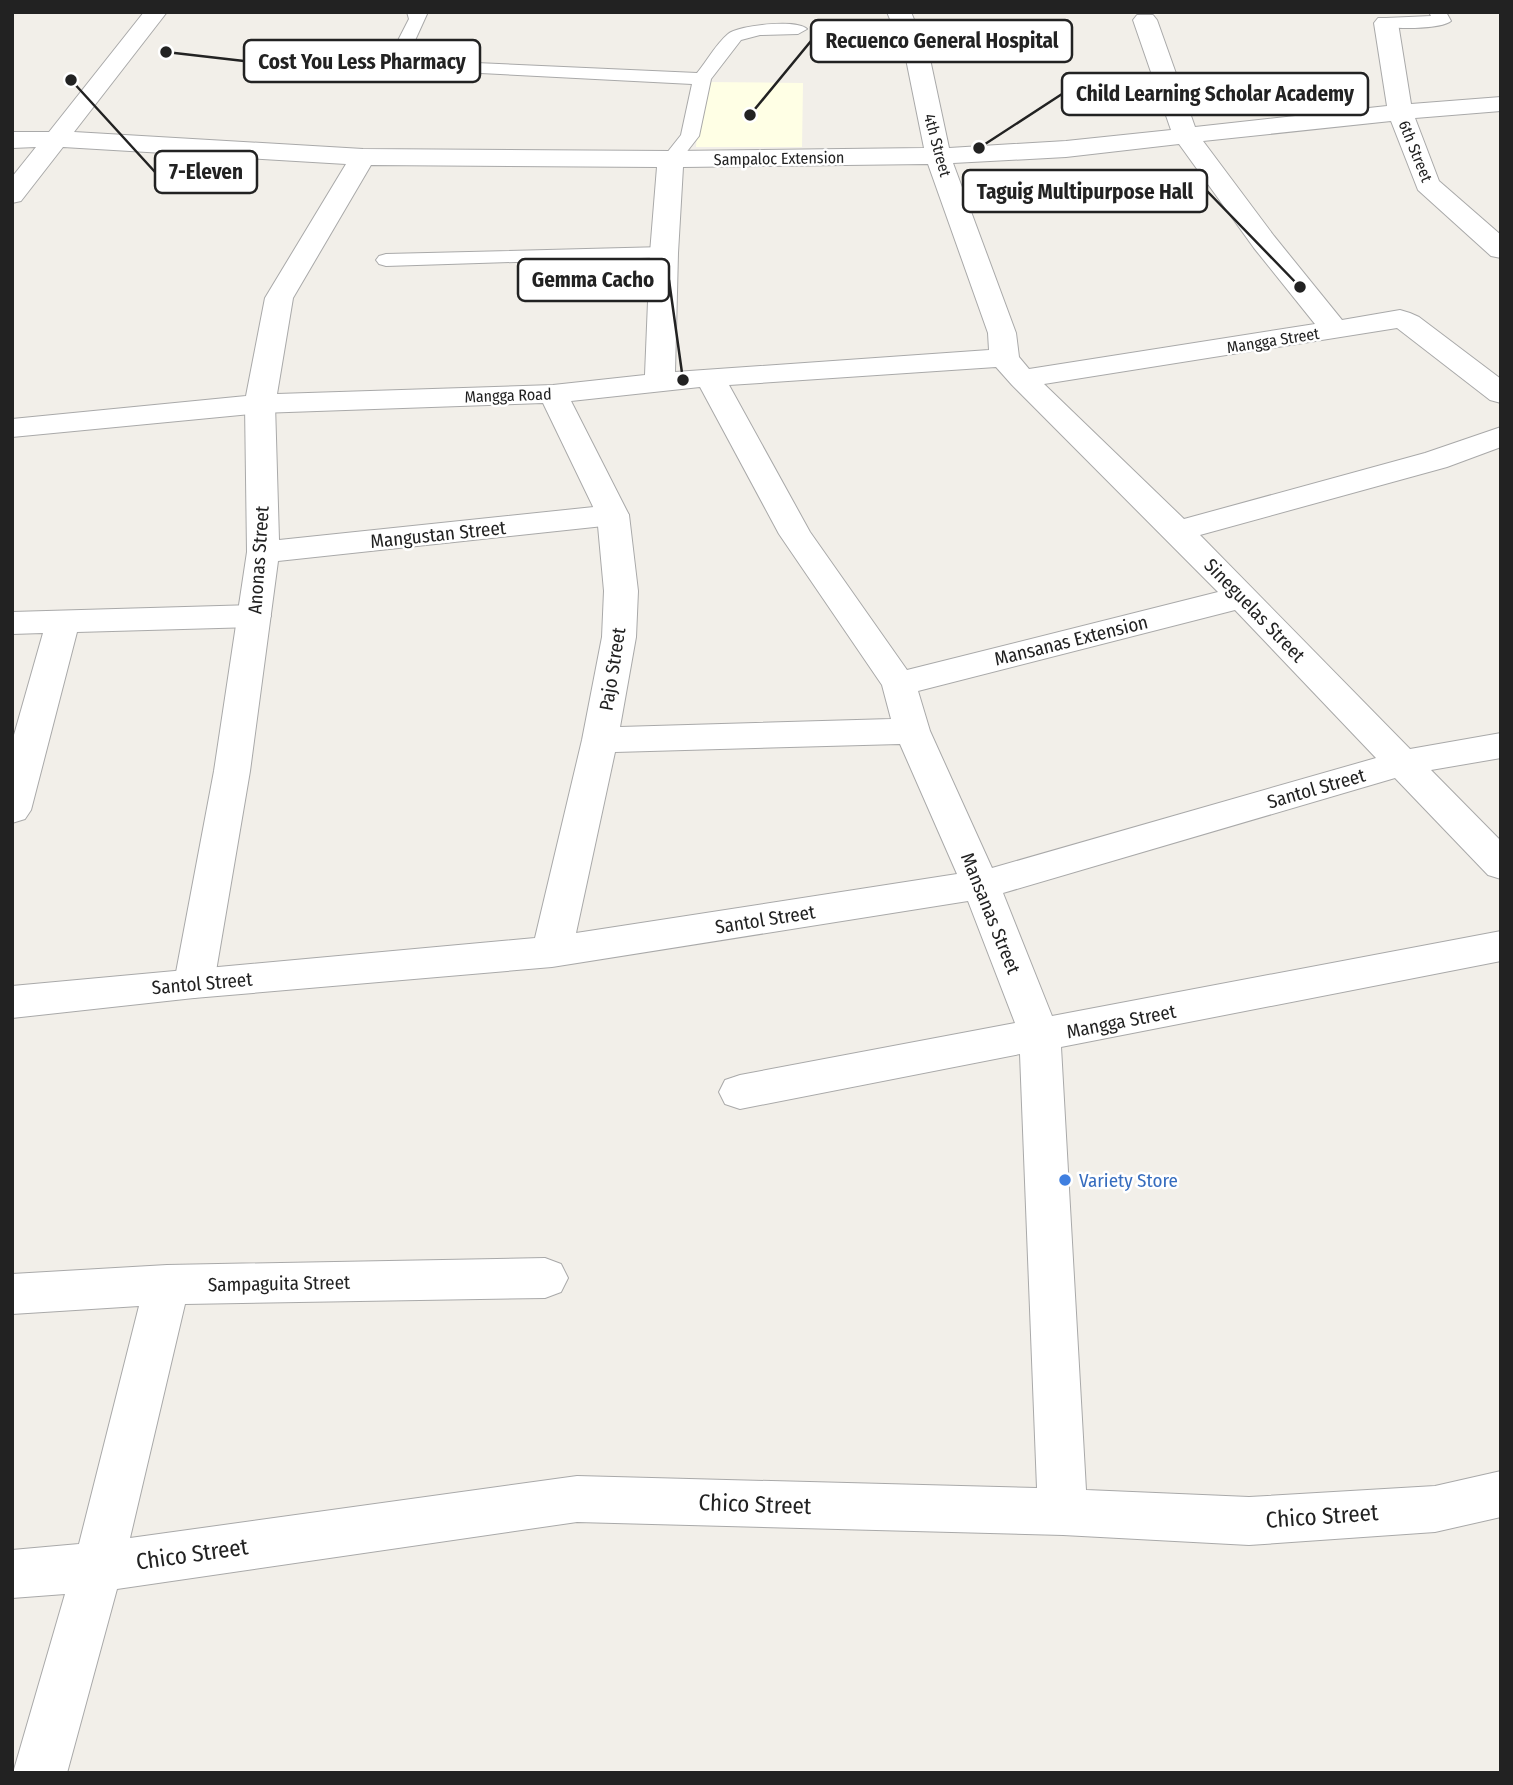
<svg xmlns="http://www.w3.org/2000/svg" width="1513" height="1785" font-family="'Fira Sans Condensed',sans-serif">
<rect width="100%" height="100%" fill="#f2efe9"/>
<path fill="#ffffe5" d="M701,82L803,83L802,147H696Z"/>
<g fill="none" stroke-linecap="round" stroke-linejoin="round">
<g stroke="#a9a9a9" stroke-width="2">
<g id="service">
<path d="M407,12L427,14L407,58L409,60L697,73C707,61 716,44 728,34C738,25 797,19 807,29L798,34L760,35L741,40L711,79L699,136L678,163L671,165L662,159L681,135L692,84L401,69L393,66L389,58L409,19Z"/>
<path d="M1429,12H1446L1451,21C1442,29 1386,31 1377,23L1386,18L1431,16Z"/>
<path d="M664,247L671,249L674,253L671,257L386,266L379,264L376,260L379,256L386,254Z"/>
</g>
</g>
<g stroke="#a9a9a9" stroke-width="2">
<path id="pedestrian" d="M260,395L271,398L275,404L279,540L613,505L624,508L629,515L624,522L613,525L278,561L250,771L214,983L208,994L194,998L180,994L174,983L214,771L247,552L245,404L249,398Z"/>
</g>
<g stroke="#a9a9a9" stroke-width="2">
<g id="minor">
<path d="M144,12H167L74,132L363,149L671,151L924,148L906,59L887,12H911L930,59L949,148L1066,141L1171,130L1133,20L1137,15H1153L1157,20L1195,127L1387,106L1374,23L1378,18H1394L1398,23L1411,104L1501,97V111L1415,118L1439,181L1501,235V258L1491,256L1418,190L1391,121L1203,141L1274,236L1342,320L1400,310L1410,313L1419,317L1501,379V403L1490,400L1397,328L1044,384L1184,519L1425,453L1501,427V447L1447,467L1200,535L1410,749L1501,733V758L1431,770L1501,841V879L1488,875L1395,778L1003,893L1052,1016L1501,931V961L1061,1047L1086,1490L1249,1497L1435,1486L1501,1471V1517L1435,1532L1249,1545L1063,1535L577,1522L117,1589L67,1773H13L65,1594L12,1598V1550L79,1544L139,1306L12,1314V1274L167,1265L545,1258L561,1264L568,1278L561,1292L545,1298L185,1304L130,1538L577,1476L1037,1488L1020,1054L740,1109L725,1104L719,1092L725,1080L740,1075L1015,1023L968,901L552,967L194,998L12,1018V986L535,938L582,740L602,637L604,591L597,515L543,403L260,413L12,437V419L246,396L265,298L346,164L63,147L21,201L12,203V177L36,147L12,148V132H49ZM1179,144L1254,248L1315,324L1029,369L1019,357L1016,333L953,163L1066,157ZM928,164L988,333L989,350L675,372L678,253L683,167ZM371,165L657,167L650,253L645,375L553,385L277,394L293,298ZM996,367L1012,385L1218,592L907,670L810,532L729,385ZM700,387L779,534L882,685L891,719L620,727L636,637L638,591L629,515L571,401ZM1235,610L1376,758L992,868L930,731L918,691ZM900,744L957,874L576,933L615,752Z"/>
<path d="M254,605L266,608L271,616L266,624L254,627L77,632L31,810L25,819L12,823V742L43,633L12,634V612Z"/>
</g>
</g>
<use href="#service" fill="#fff" fill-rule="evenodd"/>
<use href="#pedestrian" fill="#fff" fill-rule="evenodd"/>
<use href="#minor" fill="#fff" fill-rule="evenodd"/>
</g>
<circle fill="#3f7fe0" stroke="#fff" stroke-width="2.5" cx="1065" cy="1180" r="7"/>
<g text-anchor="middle" stroke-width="5" stroke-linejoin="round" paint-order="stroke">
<g font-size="16" fill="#222" stroke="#fff">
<text transform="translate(938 145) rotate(75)" y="6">4th Street</text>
<text transform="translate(1416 151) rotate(68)" y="6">6th Street</text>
<text transform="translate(779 158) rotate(-1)" y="6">Sampaloc Extension</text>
<text transform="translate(1273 340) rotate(-9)" y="6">Mangga Street</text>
<text transform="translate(508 395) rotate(-2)" y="6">Mangga Road</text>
</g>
<g font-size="19" fill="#222" stroke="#fff">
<text transform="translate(438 534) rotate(-6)" y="7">Mangustan Street</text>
<text transform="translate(258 560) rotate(-86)" y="7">Anonas Street</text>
<text transform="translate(1255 610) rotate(46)" y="7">Sineguelas Street</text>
<text transform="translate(1071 640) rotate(-14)" y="7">Mansanas Extension</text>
<text transform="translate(612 669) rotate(-81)" y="7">Pajo Street</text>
<text transform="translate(1316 788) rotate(-16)" y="7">Santol Street</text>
<text transform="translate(991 913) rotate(68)" y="7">Mansanas Street</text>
<text transform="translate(765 919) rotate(-9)" y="7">Santol Street</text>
<text transform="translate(202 983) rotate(-5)" y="7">Santol Street</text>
<text transform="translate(1121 1021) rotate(-11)" y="7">Mangga Street</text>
<text transform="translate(279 1283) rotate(-1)" y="7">Sampaguita Street</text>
</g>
<g font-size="19" fill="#366cbe" stroke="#fff" text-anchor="start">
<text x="1079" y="1187">Variety Store</text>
</g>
<g font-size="23" fill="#222" stroke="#fff">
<text transform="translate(755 1504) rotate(2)" y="8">Chico Street</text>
<text transform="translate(1322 1516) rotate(-4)" y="8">Chico Street</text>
<text transform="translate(192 1554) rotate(-8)" y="8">Chico Street</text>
</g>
</g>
<path fill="none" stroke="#222" stroke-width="2.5" d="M750 115L811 41M166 52L244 61M979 148L1062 94M71 80L155 172M1300 287L1207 191M683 380L669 280"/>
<g fill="#222" stroke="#fff" stroke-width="2.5">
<circle cx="750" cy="115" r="7"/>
<circle cx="166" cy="52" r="7"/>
<circle cx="979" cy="148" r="7"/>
<circle cx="71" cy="80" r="7"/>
<circle cx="1300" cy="287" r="7"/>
<circle cx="683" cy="380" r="7"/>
</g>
<g fill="#fff" stroke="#222" stroke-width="2.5">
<rect x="811" y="20" width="261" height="42" rx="7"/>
<rect x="244" y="40" width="236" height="42" rx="7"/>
<rect x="1062" y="73" width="306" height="42" rx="7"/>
<rect x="155" y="151" width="102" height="42" rx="7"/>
<rect x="963" y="170" width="244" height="42" rx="7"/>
<rect x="518" y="259" width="151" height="42" rx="7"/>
</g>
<g font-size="21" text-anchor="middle" font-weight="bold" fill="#222">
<text x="942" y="48">Recuenco General Hospital</text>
<text x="362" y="69">Cost You Less Pharmacy</text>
<text x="1215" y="101">Child Learning Scholar Academy</text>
<text x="206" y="179">7-Eleven</text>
<text x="1085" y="199">Taguig Multipurpose Hall</text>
<text x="593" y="287">Gemma Cacho</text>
</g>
<rect width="1513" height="1785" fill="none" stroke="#222222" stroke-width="28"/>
</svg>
